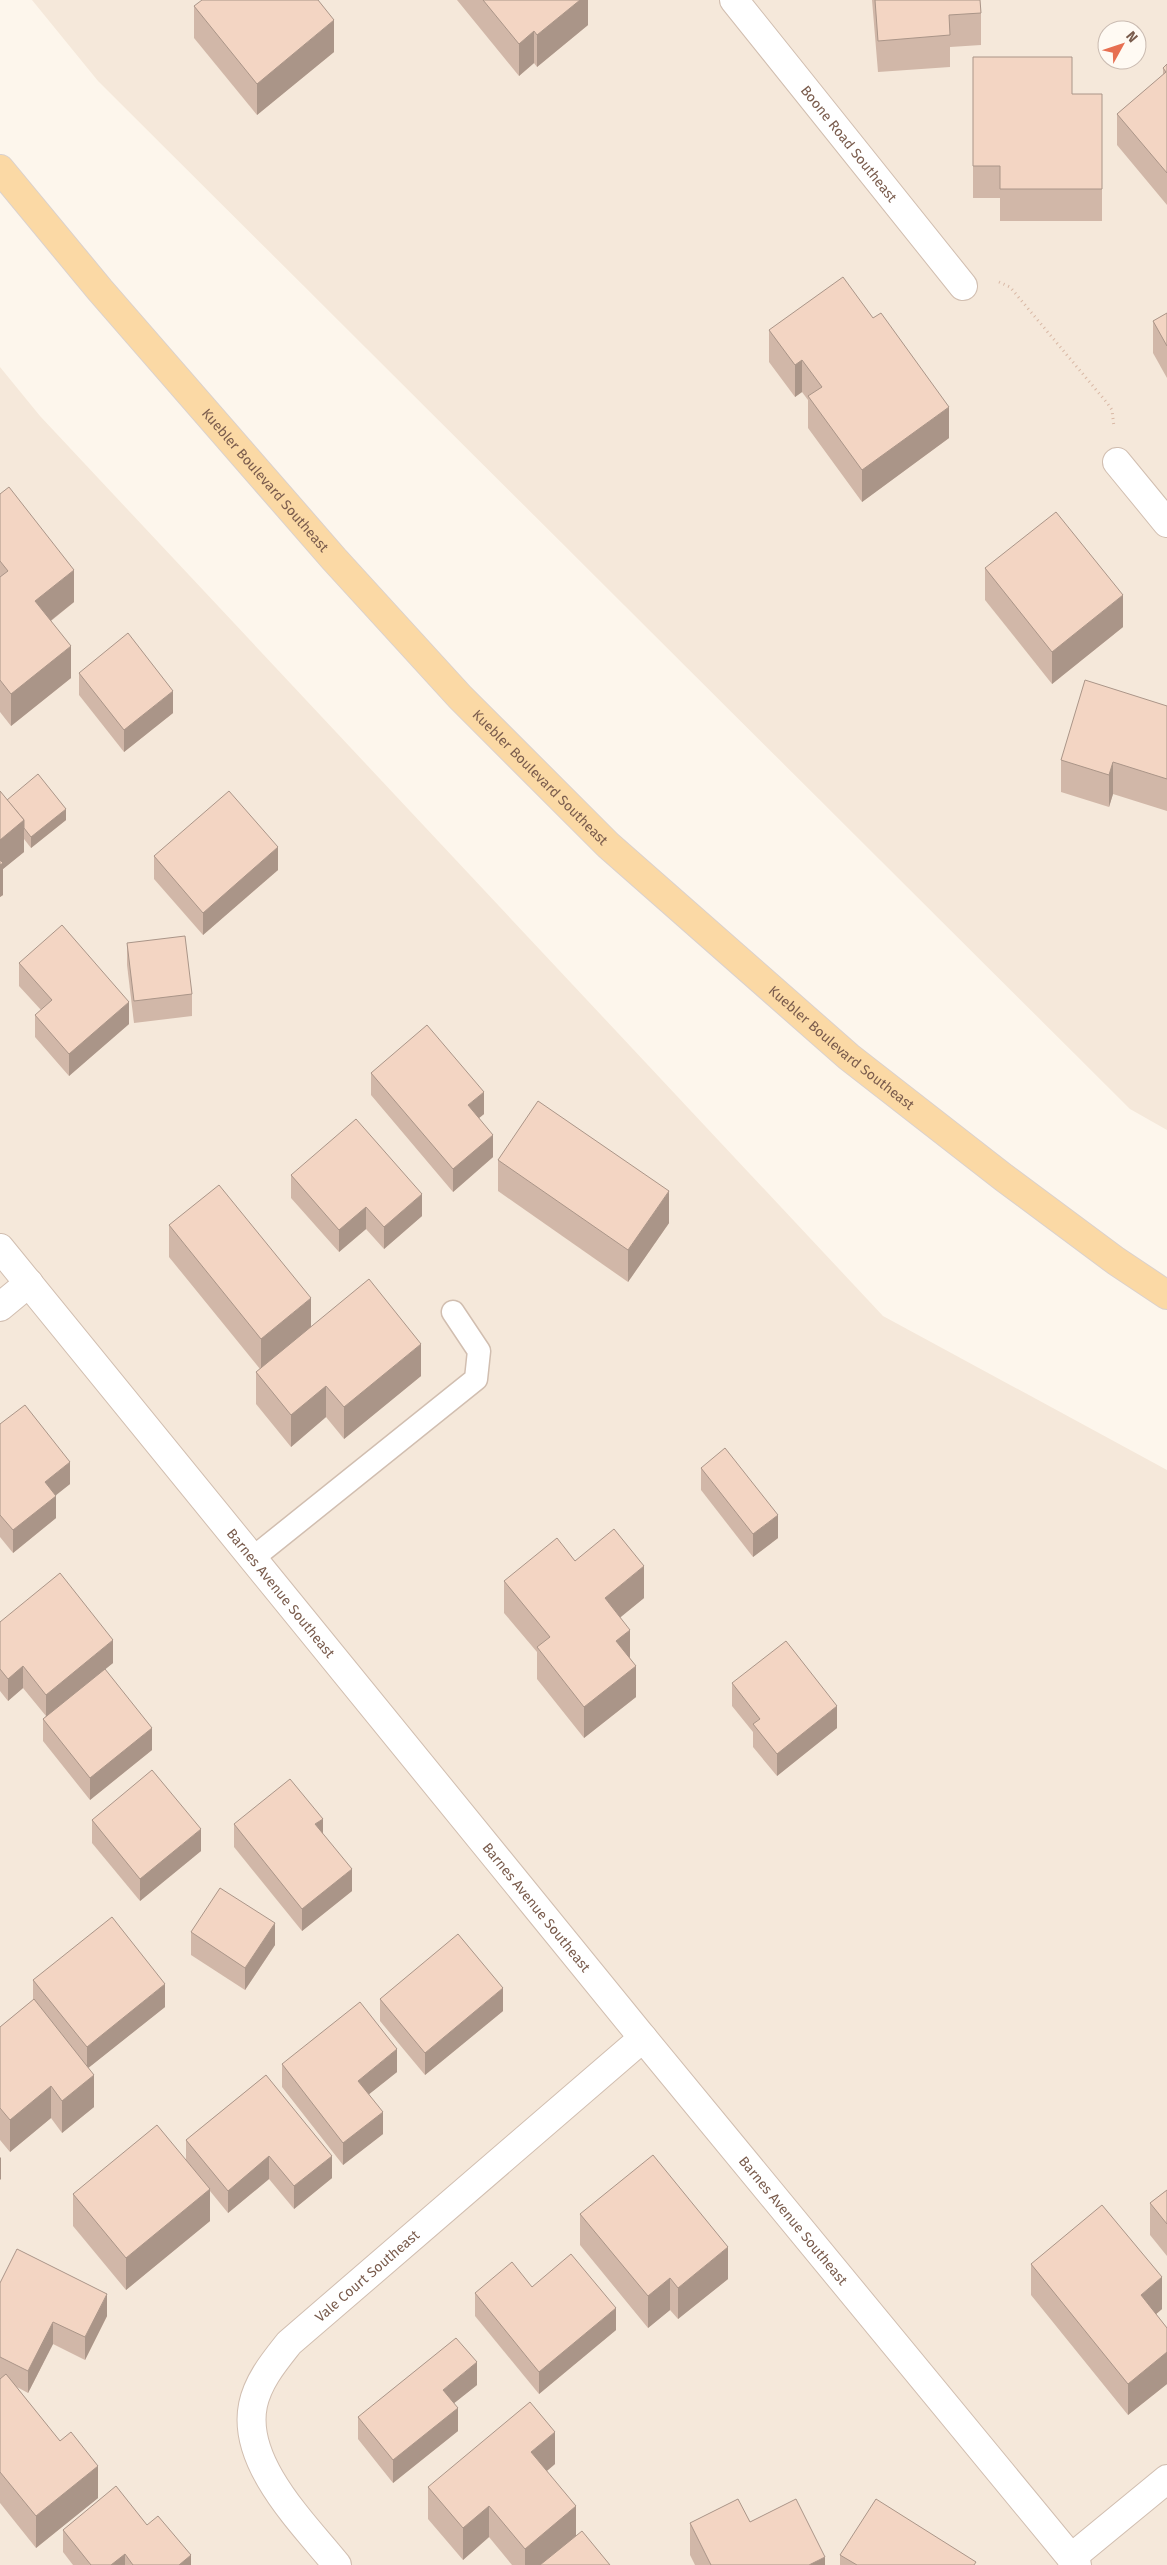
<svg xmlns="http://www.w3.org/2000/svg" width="1167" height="2565" font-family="'Fira Sans',sans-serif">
<rect width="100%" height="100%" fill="#fdf6ec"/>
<g fill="#f5e8da" fill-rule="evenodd">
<path d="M32,0H1167V1130L1130,1109L98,81ZM1107,30H1137V60H1107Z"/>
<path d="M0,367L40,416L883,1316L1167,1470V2565H0Z"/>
</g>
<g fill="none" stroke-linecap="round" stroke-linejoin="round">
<g stroke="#d1beb0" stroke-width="25">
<path id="service" d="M253,1558L476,1379L479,1351L453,1312"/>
</g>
<g stroke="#d1beb0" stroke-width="30">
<g id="minor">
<path id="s1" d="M734,0L963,286"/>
<path d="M1117,462L1167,523"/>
<path d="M0,1307L29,1283"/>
<path d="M1071,2558L1167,2479"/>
<path id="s2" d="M337,2565C304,2524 241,2463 253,2405C258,2381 274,2362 289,2343L643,2038"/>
</g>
</g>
<g stroke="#d1beb0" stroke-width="30">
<g id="tertiary">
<path id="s3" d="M0,1248L643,2038L1077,2565"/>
</g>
</g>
<g stroke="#dad1cd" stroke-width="30">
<g id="primary">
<path id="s4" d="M0,169L100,290L334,559L460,697L608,845L849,1057L1003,1177L1116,1261L1167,1295"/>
</g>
</g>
<path stroke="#d9b8a5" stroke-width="3" stroke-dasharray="1 4" stroke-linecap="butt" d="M999,282L1010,287L1108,404L1112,410L1114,427"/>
<use href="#service" stroke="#fff" stroke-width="22"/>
<use href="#minor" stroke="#fff" stroke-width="28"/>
<use href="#tertiary" stroke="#fff" stroke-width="28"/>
<use href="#primary" stroke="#fbd9a5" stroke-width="28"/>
</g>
<g fill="#d1b7a8">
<path d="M457,0H588V25L537,67L534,63L519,76Z"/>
<path d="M872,0H980L981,13V45L950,47V67L878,72Z"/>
<path d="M194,6L334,52L257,115L194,38Z"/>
<path d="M973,57L1072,94H1102V221H1000V198H973Z"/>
<path d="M1167,64V205L1117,145V114L1163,75V68Z"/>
<path d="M1167,313V378L1153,353V321Z"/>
<path d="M769,330L949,438L862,502L808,428V400L802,392L795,397L769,362Z"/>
<path d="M0,494L74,602L51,621L71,678L11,726L0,712Z"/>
<path d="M985,568L1123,627L1052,684L985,600Z"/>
<path d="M79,673L173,713L124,752L79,695Z"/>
<path d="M1167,706V811L1113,794L1109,807L1061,792V760Z"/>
<path d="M0,791L7,800L66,820L31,848L24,839V852L3,869V895L0,897Z"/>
<path d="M154,856L278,870L203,935L154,879Z"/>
<path d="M127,943L192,994V1016L134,1023L127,965Z"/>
<path d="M19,963L129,1024L69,1076L35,1037V1015L41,1010L19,986Z"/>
<path d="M371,1073L484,1114L479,1118L493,1157L453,1192L371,1095Z"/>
<path d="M498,1160L669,1223L628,1282L498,1191Z"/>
<path d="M291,1175L422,1216L384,1249L366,1229L339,1252L291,1198Z"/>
<path d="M169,1225L311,1327L421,1376L344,1439L326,1417L291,1447L256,1404V1372L260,1369L169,1257Z"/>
<path d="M0,1424L70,1484L55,1495L56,1518L13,1553L0,1537Z"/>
<path d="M701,1468L778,1538L753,1557L701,1490Z"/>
<path d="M575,1561L644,1598L620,1617L630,1659L636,1697L584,1738L537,1679V1652L504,1613V1581Z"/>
<path d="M0,1622L113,1663L105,1669L152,1750L90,1800L43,1741V1719L46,1716L23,1688L8,1701L0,1691Z"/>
<path d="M732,1683L837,1728L777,1776L753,1747V1732L732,1706Z"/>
<path d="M92,1820L201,1851L140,1901L92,1843Z"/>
<path d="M234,1824L323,1834L352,1891L302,1931L234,1847Z"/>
<path d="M191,1932L275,1945L245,1990L191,1955Z"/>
<path d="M33,1980L165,2007L88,2068L94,2107L62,2133L51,2118L10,2152L0,2140V2027L33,2000Z"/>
<path d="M380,1999L503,2011L425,2075L380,2021Z"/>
<path d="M282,2064L397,2072L369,2094L383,2134L343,2165L282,2087Z"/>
<path d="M266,2075L332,2178L294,2209L269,2179L228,2213L210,2191V2221L126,2290L73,2226V2194L186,2161V2140Z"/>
<path d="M1167,2190V2256L1150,2235V2203Z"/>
<path d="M580,2214L728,2279L678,2319L670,2310L648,2328L580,2245Z"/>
<path d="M1031,2264L1162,2309L1156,2314L1167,2328V2384L1128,2415L1031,2295Z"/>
<path d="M0,2283L107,2316L85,2360L53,2344L28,2393L17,2387L98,2498L36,2548L0,2503Z"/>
<path d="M532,2287L616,2330L539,2394L475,2316V2293Z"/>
<path d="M477,2385L454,2403L458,2431L393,2483L358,2439V2417Z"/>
<path d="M555,2464L547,2471L576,2536L610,2565H512L489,2537L463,2560L428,2519V2487Z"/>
<path d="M750,2522L825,2565H695L690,2555V2523Z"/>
<path d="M147,2525L191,2565H73L63,2552V2530Z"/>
<path d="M840,2555L976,2565H840Z"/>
</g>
<g fill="#aa9588">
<path d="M580,0H588V25L537,67V35Z"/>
<path d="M334,20V52L257,115V84Z"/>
<path d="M534,31V63L519,76V44Z"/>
<path d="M802,360V392L795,397V365Z"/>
<path d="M949,407V438L862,502V470Z"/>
<path d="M74,570V602L35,633V601Z"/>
<path d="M1123,595V627L1052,684V652Z"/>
<path d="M71,646V678L11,726V694Z"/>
<path d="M173,691V713L124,752V730Z"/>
<path d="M1113,762V794L1109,807V775Z"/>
<path d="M66,809V820L31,848V837Z"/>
<path d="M24,820V852L3,869V895L0,897V840Z"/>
<path d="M278,847V870L203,935V913Z"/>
<path d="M129,1002V1024L69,1076V1054Z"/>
<path d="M484,1092V1114L468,1127V1105Z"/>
<path d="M493,1135V1157L453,1192V1169Z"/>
<path d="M669,1191V1223L628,1282V1250Z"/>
<path d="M422,1194V1216L384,1249V1227Z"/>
<path d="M366,1207V1229L339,1252V1230Z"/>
<path d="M311,1298V1330L261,1371V1339Z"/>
<path d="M421,1344V1376L344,1439V1407Z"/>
<path d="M326,1386V1417L291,1447V1415Z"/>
<path d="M70,1462V1484L45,1504V1482Z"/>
<path d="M56,1496V1518L13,1553V1530Z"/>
<path d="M778,1515V1538L753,1557V1534Z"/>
<path d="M644,1566V1598L605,1630V1598Z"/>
<path d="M630,1630V1661L616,1641Z"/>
<path d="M113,1640V1663L46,1717V1695Z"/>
<path d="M23,1666V1688L8,1701V1679Z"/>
<path d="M636,1666V1697L584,1738V1707Z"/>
<path d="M837,1706V1728L777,1776V1754Z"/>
<path d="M152,1728V1750L90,1800V1778Z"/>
<path d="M323,1819V1841L315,1824Z"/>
<path d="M201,1829V1851L140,1901V1879Z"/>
<path d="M352,1869V1891L302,1931V1909Z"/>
<path d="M275,1923V1945L245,1990V1968Z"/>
<path d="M165,1984V2007L87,2069V2047Z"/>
<path d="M503,1988V2011L425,2075V2053Z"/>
<path d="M397,2049V2072L358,2103V2081Z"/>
<path d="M94,2075V2107L62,2133V2101Z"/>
<path d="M51,2086V2118L10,2152V2120Z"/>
<path d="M383,2112V2134L343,2165V2143Z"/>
<path d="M269,2156V2179L228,2213V2191Z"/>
<path d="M332,2156V2178L294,2209V2186Z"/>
<path d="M1,2157V2179L0,2180V2158Z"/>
<path d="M210,2189V2221L126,2290V2258Z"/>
<path d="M728,2247V2279L678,2319V2288Z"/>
<path d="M1162,2277V2309L1141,2327V2295Z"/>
<path d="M670,2278V2310L648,2328V2296Z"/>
<path d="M107,2294V2316L85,2360V2337Z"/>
<path d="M616,2308V2330L539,2394V2372Z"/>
<path d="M53,2322V2344L28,2393V2371Z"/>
<path d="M1167,2352V2384L1128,2415V2384Z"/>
<path d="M477,2362V2385L443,2412V2390Z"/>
<path d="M458,2408V2431L393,2483V2460Z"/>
<path d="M555,2432V2464L531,2484V2452Z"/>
<path d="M98,2466V2498L36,2548V2516Z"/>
<path d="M489,2506V2537L463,2560V2528Z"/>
<path d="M576,2506V2538L544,2565H525V2549Z"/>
<path d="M125,2554V2565H111Z"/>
<path d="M191,2555V2565H179Z"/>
<path d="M825,2557V2565H809Z"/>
</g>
<g fill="#f3d5c3" stroke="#aa9588">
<path d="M202,0H318L334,20L257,84L194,6Z"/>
<path d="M483,0H580L537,35L534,31L519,44Z"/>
<path d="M875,0H980L981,13L949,15L950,35L878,41Z"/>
<path d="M973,57H1072V94H1102V189H1000V166H973Z"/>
<path d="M1167,64V173L1117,114L1166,72L1163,68Z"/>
<path d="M843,277L873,318L881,313L949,407L862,470L808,396L822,387L802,360L795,365L769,330Z"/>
<path d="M1167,313V346L1153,321Z"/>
<path d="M9,487L74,570L35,601L71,646L11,694L0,680V577L8,571L0,561V494Z"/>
<path d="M1056,512L1123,595L1052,652L985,568Z"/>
<path d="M128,633L173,691L124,730L79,673Z"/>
<path d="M1085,680L1167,706V779L1113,762L1109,775L1061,760Z"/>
<path d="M38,774L66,809L31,837L24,828V820L7,800Z"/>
<path d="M0,791L24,820L0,840Z"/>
<path d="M229,791L278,847L203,913L154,856Z"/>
<path d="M0,860L3,863L0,865Z"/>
<path d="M62,925L129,1002L69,1054L35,1015L52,1000L19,963Z"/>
<path d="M185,936L192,994L134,1001L127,943Z"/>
<path d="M427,1025L484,1092L468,1105L493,1135L453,1169L371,1073Z"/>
<path d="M538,1101L669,1191L628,1250L498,1160Z"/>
<path d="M356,1119L422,1194L384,1227L366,1207L339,1230L291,1175Z"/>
<path d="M219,1185L311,1298L261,1339L169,1225Z"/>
<path d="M369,1279L421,1344L344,1407L326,1386L291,1415L256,1372Z"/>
<path d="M25,1405L70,1462L45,1482L56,1496L13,1530L0,1515V1424Z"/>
<path d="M725,1448L778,1515L753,1534L701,1468Z"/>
<path d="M614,1529L644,1566L605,1598L630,1630L616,1641L636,1666L584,1707L537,1647L550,1637L504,1581L557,1538L575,1561Z"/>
<path d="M60,1573L113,1640L46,1695L23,1666L8,1679L0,1669V1622Z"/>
<path d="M786,1641L837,1706L777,1754L753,1724L760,1719L732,1683Z"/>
<path d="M105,1669L152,1728L90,1778L43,1719Z"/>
<path d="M152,1770L201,1829L140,1879L92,1820Z"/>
<path d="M290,1779L323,1819L315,1824L352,1869L302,1909L234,1824Z"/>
<path d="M220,1888L275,1923L245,1968L191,1932Z"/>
<path d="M112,1917L165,1984L87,2047L33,1980Z"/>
<path d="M458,1934L503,1988L425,2053L380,1999Z"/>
<path d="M34,1999L94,2075L62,2101L51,2086L10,2120L0,2108V2027Z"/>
<path d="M360,2002L397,2049L358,2081L383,2112L343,2143L282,2064Z"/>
<path d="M266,2075L332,2156L294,2186L269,2156L228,2191L186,2140Z"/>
<path d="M157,2125L210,2189L126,2258L73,2194Z"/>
<path d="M653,2155L728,2247L678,2288L670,2278L648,2296L580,2214Z"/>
<path d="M1167,2190V2224L1150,2203Z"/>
<path d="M1102,2205L1162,2277L1141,2295L1167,2328V2352L1128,2384L1031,2264Z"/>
<path d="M17,2249L107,2294L85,2337L53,2322L28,2371L0,2357V2283Z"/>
<path d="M571,2254L616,2308L539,2372L475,2293L512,2262L532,2287Z"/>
<path d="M456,2338L477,2362L443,2390L458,2408L393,2460L358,2417Z"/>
<path d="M6,2374L60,2441L71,2432L98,2466L36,2516L0,2472V2379Z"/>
<path d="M530,2402L555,2432L531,2452L576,2506L525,2549L489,2506L463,2528L428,2487Z"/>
<path d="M116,2486L147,2525L158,2516L191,2555L179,2565H133L125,2554L111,2565H91L63,2530Z"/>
<path d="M738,2499L750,2522L796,2499L825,2557L809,2565H711L690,2523Z"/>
<path d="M876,2499L976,2562L974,2565H857L840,2555Z"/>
<path d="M582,2531L610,2565H540Z"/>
</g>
<g text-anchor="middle" stroke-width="4" stroke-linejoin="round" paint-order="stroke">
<g font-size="14" fill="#7a5c4d" stroke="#fffaf3">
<text dy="5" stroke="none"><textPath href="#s1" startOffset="184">Boone Road Southeast</textPath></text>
<text dy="5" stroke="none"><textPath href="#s4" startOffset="409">Kuebler Boulevard Southeast</textPath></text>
<text dy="5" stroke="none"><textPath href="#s4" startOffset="814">Kuebler Boulevard Southeast</textPath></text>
<text dy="5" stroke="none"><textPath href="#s4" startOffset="1219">Kuebler Boulevard Southeast</textPath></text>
<text dy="5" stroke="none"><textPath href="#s3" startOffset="445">Barnes Avenue Southeast</textPath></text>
<text dy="5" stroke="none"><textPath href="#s3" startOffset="850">Barnes Avenue Southeast</textPath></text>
<text dy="5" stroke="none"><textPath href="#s3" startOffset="1255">Barnes Avenue Southeast</textPath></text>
<text dy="5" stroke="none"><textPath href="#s2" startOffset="362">Vale Court Southeast</textPath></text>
</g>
</g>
<g transform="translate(1122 45) rotate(50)"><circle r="24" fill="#fffaf3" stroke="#cabbb1"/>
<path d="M0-4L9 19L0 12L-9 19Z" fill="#e76f51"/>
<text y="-8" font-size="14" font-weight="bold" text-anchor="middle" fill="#7a5c4d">N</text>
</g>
</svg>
